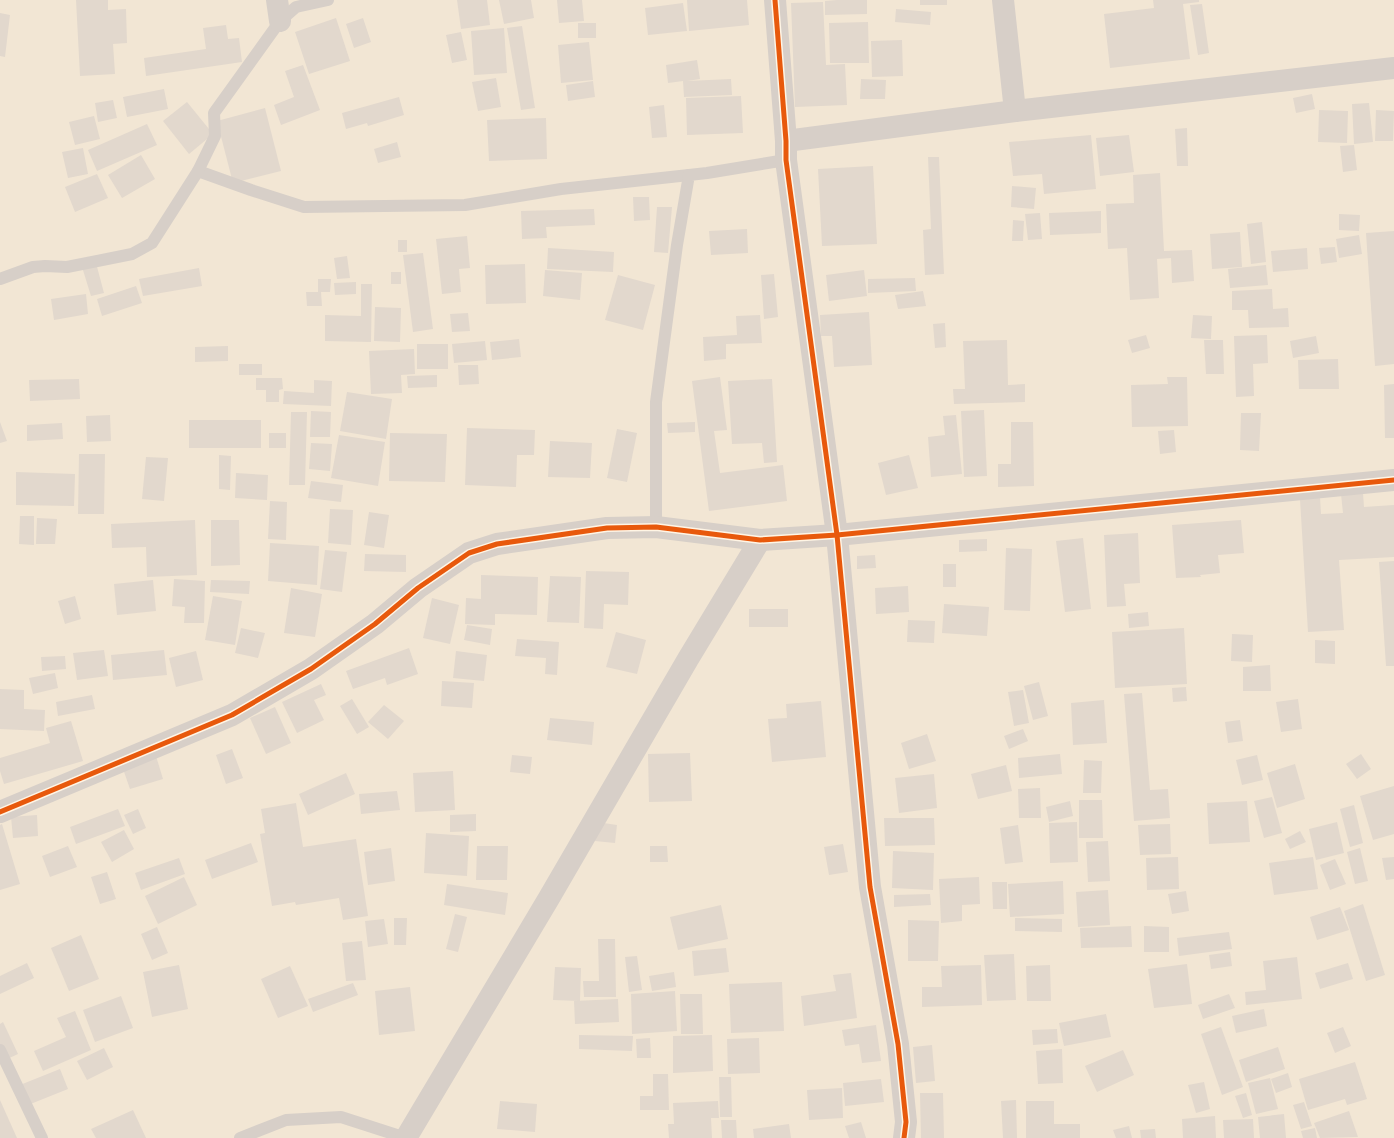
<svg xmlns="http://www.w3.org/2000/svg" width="1394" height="1138" font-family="'Fira Sans',sans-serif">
<rect width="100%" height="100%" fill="#f6f0e5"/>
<rect fill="#f2e6d4" x="0" y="0" width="1394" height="1138"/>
<g fill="#e2d8cd">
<path d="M76,0H108V10L126,9L127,43L113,44L115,74L80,76Z"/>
<path d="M457,0H487L490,25L461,29Z"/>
<path d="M499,0H531L534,18L504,24Z"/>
<path d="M557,0H582L584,21L559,23Z"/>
<path d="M687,0H747L749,25L689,31Z"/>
<path d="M837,0H867V14L825,15V1Z"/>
<rect x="920" y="0" width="27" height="5"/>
<path d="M1153,0H1199V2L1183,4L1190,59L1110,68L1104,14L1154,8Z"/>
<path d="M823,2L826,65L845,64L847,105L795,107L791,3Z"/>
<path d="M683,3L687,31L648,35L645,8Z"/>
<path d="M1202,4L1209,53L1198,55L1190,5Z"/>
<path d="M896,9L931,12L930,25L895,22Z"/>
<path d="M0,13L10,15L5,57L0,56Z"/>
<path d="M336,18L350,61L309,74L295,32Z"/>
<path d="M363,18L371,42L354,48L346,24Z"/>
<path d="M868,22L869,63H830L829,23Z"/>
<rect x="578" y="23" width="18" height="15"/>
<path d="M226,25L228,39L239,38L242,62L146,76L144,58L206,49L203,28Z"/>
<path d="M522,26L535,108L521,110L507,28Z"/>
<path d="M504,28L507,73L474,75L471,31Z"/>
<path d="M461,32L467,60L452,63L446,35Z"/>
<path d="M902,40L903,76L872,77L871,41Z"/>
<path d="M589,42L593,80L561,83L558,45Z"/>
<path d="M697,60L700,79L687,81L731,79L732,95L684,97L683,81L668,83L666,65Z"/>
<path d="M303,65L320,110L281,125L274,105L294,97L285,71Z"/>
<path d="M496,78L501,107L478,111L472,82Z"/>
<path d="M861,79L886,80L885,99H860Z"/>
<path d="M593,81L595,97L568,101L566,85Z"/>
<path d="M164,89L168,109L127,117L123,97Z"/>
<path d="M1312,94L1315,109L1296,113L1293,98Z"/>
<path d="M741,96L743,133L687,135L686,98Z"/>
<path d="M399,97L404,115L368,126L367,123L346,129L342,113Z"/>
<path d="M113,100L117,118L98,122L95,103Z"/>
<path d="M187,102L213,134L189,154L163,121Z"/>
<path d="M1369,103L1373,142L1354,144L1352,104Z"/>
<path d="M664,105L667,137L652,138L649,107Z"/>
<path d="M265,108L281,171L233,183L217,121Z"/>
<path d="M1319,110L1348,111L1347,143L1318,142Z"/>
<path d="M1376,110L1394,111L1393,141H1375Z"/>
<path d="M94,116L100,139L75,145L69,122Z"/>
<path d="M546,118L547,159L489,161L487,120Z"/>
<path d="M147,124L157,145L97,171L88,150Z"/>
<path d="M1187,128L1188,166H1177L1175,129Z"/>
<path d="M1091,135L1096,189L1044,194L1042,174L1013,176L1009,142Z"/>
<path d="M1129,135L1134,172L1100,176L1096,138Z"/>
<path d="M397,142L401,157L378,163L374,149Z"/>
<path d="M1354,145L1357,170L1343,172L1340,146Z"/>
<path d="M83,148L88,174L68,178L62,152Z"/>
<path d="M141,155L155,179L122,198L108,175Z"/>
<path d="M928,157H939L944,274L925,275L923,230L931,229Z"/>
<path d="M873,166L877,244L822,246L818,169Z"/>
<path d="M1160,173L1164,251L1192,250L1194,281L1172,283L1171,258L1157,259L1159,298L1130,300L1127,248L1108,249L1106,204L1134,203L1133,175Z"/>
<path d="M97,174L108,198L75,212L65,187Z"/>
<path d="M1012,186L1036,188L1034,209L1011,207Z"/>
<path d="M633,197H649L650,220L634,221Z"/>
<path d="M657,207H672L668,253L654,252Z"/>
<path d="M594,209L595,225L546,227L547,238L522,239L521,211Z"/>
<path d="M1101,211V233L1050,235L1049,213Z"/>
<path d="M1040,213L1042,239L1028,240L1025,214Z"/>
<path d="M1339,214L1360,215L1359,231L1339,230Z"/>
<path d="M1013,220L1024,221L1023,241H1012Z"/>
<path d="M1262,222L1266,262L1251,264L1247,224Z"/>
<path d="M747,229L748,253L711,255L709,231Z"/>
<path d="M1394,231V364L1375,366L1366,233Z"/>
<path d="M1240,232L1242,267L1212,269L1210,234Z"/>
<path d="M1359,235L1362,254L1339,258L1336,239Z"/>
<path d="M467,236L470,268L459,269L461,292L442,294L436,239Z"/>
<rect x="398" y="240" width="9" height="12"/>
<path d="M1335,247L1337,262L1321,264L1319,248Z"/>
<path d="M548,248L614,252L613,272L547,269Z"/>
<path d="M1307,248L1308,269L1273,272L1271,251Z"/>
<path d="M423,253L433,329L413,332L403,255Z"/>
<path d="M347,256L350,278L337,279L334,258Z"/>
<path d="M96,263L104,293L91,296L82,267Z"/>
<path d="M525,264L526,303L486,304L485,265Z"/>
<path d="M1266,265L1268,285L1230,288L1228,269Z"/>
<path d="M199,268L202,286L143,296L139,279Z"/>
<path d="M545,270L582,273L580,300L543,296Z"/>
<path d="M864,270L867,296L829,301L826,275Z"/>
<rect x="391" y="272" width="10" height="12"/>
<path d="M774,274L778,317L764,319L761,275Z"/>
<path d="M618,275L655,285L643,330L605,320Z"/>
<path d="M915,278L916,291L868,293V279Z"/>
<path d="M318,279H331L330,292H321L322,306H307L306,292H318Z"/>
<path d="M356,282V294L335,295L334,283Z"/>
<path d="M361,284H372L371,342L325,341V315L361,316Z"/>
<path d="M136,286L142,303L102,316L97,299Z"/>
<path d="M1272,289L1273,309L1288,308L1289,327L1249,328L1248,310H1232V291Z"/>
<path d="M923,291L926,306L898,309L895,295Z"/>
<path d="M86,294L88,314L54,320L51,299Z"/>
<path d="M375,307L401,308L400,342L374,341Z"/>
<path d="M869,312L872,365L834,367L832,336H821L820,315Z"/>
<path d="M468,313L470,331L452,332L450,314Z"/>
<path d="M760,315L762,343L726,344V359L704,361L703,337L737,335L736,316Z"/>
<path d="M1193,315L1212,316L1211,339L1191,338Z"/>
<path d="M945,323L946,347L935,348L933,324Z"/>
<path d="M1146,335L1150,348L1132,353L1128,340Z"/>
<path d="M1267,335L1268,363L1253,364L1254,396L1236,397L1234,336Z"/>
<path d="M1316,336L1319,353L1293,358L1290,341Z"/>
<path d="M519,339L521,357L492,360L490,342Z"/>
<path d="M1007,340L1008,385L1025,384V402L954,404L953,389H965L963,341Z"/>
<path d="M1204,340H1223L1224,374H1206Z"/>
<path d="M485,341L487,360L454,363L452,344Z"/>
<rect x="417" y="344" width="31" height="25"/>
<path d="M228,346V361L195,362V347Z"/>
<path d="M414,349L415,374L401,375L402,393L371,394L369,351Z"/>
<path d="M1338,359L1339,389H1299L1298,360Z"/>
<rect x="239" y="364" width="23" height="11"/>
<path d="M458,365H478L479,384L459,385Z"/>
<path d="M437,375V387L408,388L407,376Z"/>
<path d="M720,377L727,430L714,431L720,473L783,465L787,501L709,511L692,381Z"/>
<path d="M1167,377H1187L1188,426L1132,427L1131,385L1168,384Z"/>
<path d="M256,378H282L283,389L279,390V402H266V390H256Z"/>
<path d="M79,379L80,399L30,401L29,380Z"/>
<path d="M772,379L777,462L764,463L762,443L732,444L728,381Z"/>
<path d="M314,380L332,381L331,406L283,404L284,391L314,393Z"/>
<path d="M1394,384V438H1385L1384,385Z"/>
<path d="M347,392L392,399L386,439L340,431Z"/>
<path d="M984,410L987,476L964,477L961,411Z"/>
<path d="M311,411L331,412L330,437H310Z"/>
<path d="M291,412H307L305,485H289Z"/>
<path d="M1241,413H1261L1259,451L1240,450Z"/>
<path d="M110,415L111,441L87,442L86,416Z"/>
<path d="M956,415L962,474L931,477L928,437L945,435L943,416Z"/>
<rect x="189" y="420" width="72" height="28"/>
<path d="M0,422L7,441L0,443Z"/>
<path d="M695,422V432L668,433L667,423Z"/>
<path d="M1011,422H1033L1034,486L998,487V464H1011Z"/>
<path d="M62,423L63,439L27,441V425Z"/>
<path d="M467,428L535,430L534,455H517L516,487L465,485Z"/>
<path d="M617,429L637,433L627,482L607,478Z"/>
<path d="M1174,430L1176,452L1160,454L1158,431Z"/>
<rect x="269" y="433" width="17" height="15"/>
<path d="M390,433L447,434L445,482L389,481Z"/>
<path d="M339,435L385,442L378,486L331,478Z"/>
<path d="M550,441L592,443L590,478L548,477Z"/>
<path d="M311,443L332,444L330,471L309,469Z"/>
<path d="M79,454H105L104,514H78Z"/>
<path d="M219,455L231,456L230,490L219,489Z"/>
<path d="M909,455L918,488L886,495L878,463Z"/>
<path d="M146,457L168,458L164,501L142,499Z"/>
<path d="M16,472L75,474L74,506L16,505Z"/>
<path d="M236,473L268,475L267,500L235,498Z"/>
<path d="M311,481L343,485L341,502L308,498Z"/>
<path d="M1363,493L1364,507L1394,505V557L1339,560L1344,630L1308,632L1300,499L1320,497L1321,514L1343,513L1341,494Z"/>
<path d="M270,501L287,502L286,540L268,539Z"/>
<path d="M330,509L353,510L351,545L328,543Z"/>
<path d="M369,512L389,515L384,548L364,545Z"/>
<path d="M20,516H34V545L19,544Z"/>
<path d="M37,518L57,519L55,544H36Z"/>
<path d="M195,520L197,575L147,577L146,547L112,548L111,524Z"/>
<path d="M211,520H239L240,565L211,566Z"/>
<path d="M1241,520L1244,553L1218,555L1220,573L1200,575L1201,577L1176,578L1172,525Z"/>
<path d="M1138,533L1140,583L1124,584L1126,606L1107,607L1104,535Z"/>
<path d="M1083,538L1091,609L1065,612L1056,541Z"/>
<path d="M987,539V551L959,552V540Z"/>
<path d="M270,543L319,546L317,585L268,581Z"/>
<path d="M1006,548L1032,549L1030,611L1004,610Z"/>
<path d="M325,550L347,552L342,592L320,589Z"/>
<path d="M365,554L406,555V572L364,571Z"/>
<path d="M875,555L876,568L857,569V556Z"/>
<path d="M1394,561V666H1386L1379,562Z"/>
<rect x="943" y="564" width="13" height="23"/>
<path d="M586,571L629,572L628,605L604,604L603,629L584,628Z"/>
<path d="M481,575L538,577L537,615L495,614V625L465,624L466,598L481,599Z"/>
<path d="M550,576L581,577L579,623L547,622Z"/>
<path d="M174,579L205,581L204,623H184L185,607L172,606Z"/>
<path d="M153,580L156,611L117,615L114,584Z"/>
<path d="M211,580L250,581L249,594L210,592Z"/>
<path d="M908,586L909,612L876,614L875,588Z"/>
<path d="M291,588L322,594L315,637L284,633Z"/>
<path d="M75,596L81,619L65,624L58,601Z"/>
<path d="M213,596L242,601L235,645L205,640Z"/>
<path d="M432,598L459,605L450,644L423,638Z"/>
<path d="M944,604L989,607L987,636L942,633Z"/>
<rect x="749" y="609" width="39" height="18"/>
<path d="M1148,612L1149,626L1129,628L1128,614Z"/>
<path d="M908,620L935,621L934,643L907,642Z"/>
<path d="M467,625L492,629L490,645L464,640Z"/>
<path d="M241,628L265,633L258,658L235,653Z"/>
<path d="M1184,628L1187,684L1115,688L1112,632Z"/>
<path d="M616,632L646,640L637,674L606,667Z"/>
<path d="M1232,634L1253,635L1252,662L1231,661Z"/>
<path d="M517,639L559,642L557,675L545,674L546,658L515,656Z"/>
<path d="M1315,640L1335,641V664L1315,663Z"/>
<path d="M409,648L418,674L387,685L385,678L353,689L346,671Z"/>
<path d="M104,650L108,676L77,680L73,653Z"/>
<path d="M164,650L167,675L113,680L111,655Z"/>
<path d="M196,651L203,680L176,687L169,658Z"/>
<path d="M456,651L487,655L484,681L453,678Z"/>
<path d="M65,656L66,669L42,671L41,657Z"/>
<path d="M1270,665L1271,691H1243V667Z"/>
<path d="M55,673L58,688L33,694L29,678Z"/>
<path d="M442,681L474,683L472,708L441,706Z"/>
<path d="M1039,682L1048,716L1033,720L1024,686Z"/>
<path d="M321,684L326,695L314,700L324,720L297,733L282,702Z"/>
<path d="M1186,687L1187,701L1173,702L1172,688Z"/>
<path d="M0,689L24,690V709L45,710L44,731L0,729Z"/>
<path d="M1023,690L1029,723L1014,726L1008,692Z"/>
<path d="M1142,693L1150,790L1168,789L1170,818L1134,821L1124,694Z"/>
<path d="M92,695L95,709L58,716L56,702Z"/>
<path d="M352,699L369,727L357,734L340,706Z"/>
<path d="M1298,699L1302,729L1281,732L1276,702Z"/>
<path d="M1104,700L1107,743L1073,745L1071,703Z"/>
<path d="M821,701L826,757L772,762L768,719L787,718L786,704Z"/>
<path d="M384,705L404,721L388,739L368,722Z"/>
<path d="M275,707L291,743L266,754L250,718Z"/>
<path d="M550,718L594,722L592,745L547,740Z"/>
<path d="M1240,720L1243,741L1228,743L1225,722Z"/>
<path d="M71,721L83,761L4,784L0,771V758L50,743L46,728Z"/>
<path d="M1023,729L1028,741L1009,749L1004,736Z"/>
<path d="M927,734L936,761L909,769L901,743Z"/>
<path d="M232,749L243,778L226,784L216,755Z"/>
<path d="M690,753L692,801L649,802L648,754Z"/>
<path d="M1060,754L1062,774L1019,778L1018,758Z"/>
<path d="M1361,754L1371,769L1357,779L1346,764Z"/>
<path d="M512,755L532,757L530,774L510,772Z"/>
<path d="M1257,755L1263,780L1242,785L1236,760Z"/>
<path d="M156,756L163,779L130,789L122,766Z"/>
<path d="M1084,760L1102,761L1101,793H1083Z"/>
<path d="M1295,764L1305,799L1277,808L1267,773Z"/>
<path d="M1006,765L1012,791L978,799L971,774Z"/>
<path d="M453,771L455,810L415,812L413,773Z"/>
<path d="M346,773L355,794L308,815L299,794Z"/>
<path d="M934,774L937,808L899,813L895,778Z"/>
<path d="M1394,786V834L1373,840L1360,796Z"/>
<path d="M1040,788L1041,818H1019L1018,789Z"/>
<path d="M397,791L400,810L361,814L359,794Z"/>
<path d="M1272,797L1282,833L1264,838L1254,801Z"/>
<path d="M1079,800H1102L1103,838H1079Z"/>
<path d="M1070,801L1073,816L1049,822L1046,807Z"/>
<path d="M1247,801L1250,842L1209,844L1207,803Z"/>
<path d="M296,803L303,847L356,839L368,916L343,920L339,898L296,905L295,902L272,906L260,834L265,833L261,809Z"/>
<path d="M1354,805L1363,843L1350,847L1340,809Z"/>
<path d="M118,809L125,826L76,844L70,827Z"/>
<path d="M138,809L146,828L133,834L124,815Z"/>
<path d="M476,814V831L450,832V815Z"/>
<path d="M37,815L38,836L13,838L11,817Z"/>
<path d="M884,818H934L935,845L885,846Z"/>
<path d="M597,822L617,825L615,843L595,841Z"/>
<path d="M1077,822L1078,862L1050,863L1049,823Z"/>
<path d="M1337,822L1344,853L1316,860L1309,829Z"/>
<path d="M2,824L20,884L0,890V825Z"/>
<path d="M1170,824L1171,854L1140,855L1138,825Z"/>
<path d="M1018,825L1023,862L1005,864L1000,828Z"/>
<path d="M124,830L134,849L112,862L101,842Z"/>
<path d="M1300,831L1306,842L1290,849L1285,839Z"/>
<path d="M426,833L469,836L467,876L424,873Z"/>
<path d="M1108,841L1110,881L1088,882L1086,842Z"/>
<path d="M251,843L258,862L212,879L205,860Z"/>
<path d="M843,844L848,872L829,875L824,847Z"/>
<path d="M68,846L77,867L50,877L42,856Z"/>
<path d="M477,846H508L507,880H476Z"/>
<path d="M650,846H667L668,862H650Z"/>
<path d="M391,848L395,881L368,885L364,852Z"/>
<path d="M1360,848L1368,881L1355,884L1347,852Z"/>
<path d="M893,851L934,853L933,890L892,888Z"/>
<path d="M1178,857L1179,889L1147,890L1146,858Z"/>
<path d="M1313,857L1318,889L1274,895L1269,863Z"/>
<path d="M1394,857V879L1386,880L1382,858Z"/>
<path d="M179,858L185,874L141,890L135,873Z"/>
<path d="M1335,859L1346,884L1330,890L1320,865Z"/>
<path d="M107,872L116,899L100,904L91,877Z"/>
<path d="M184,877L197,905L158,924L145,896Z"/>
<path d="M979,877L980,904L962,905V921L941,923L939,879Z"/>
<path d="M1063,881L1064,914L1010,917L1008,884Z"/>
<path d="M992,882H1007V909H993Z"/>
<path d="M447,884L508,893L505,915L444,905Z"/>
<path d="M1108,890L1110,925L1078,927L1076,892Z"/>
<path d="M1186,891L1189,911L1172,914L1168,894Z"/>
<path d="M930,894L931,905L894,907V895Z"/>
<path d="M1363,904L1385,975L1366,981L1344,911Z"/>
<path d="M721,905L728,939L678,950L670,917Z"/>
<path d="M1340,907L1349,930L1317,940L1310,917Z"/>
<path d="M455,914L467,917L458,952L446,949Z"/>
<path d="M394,918H407L406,945H394Z"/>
<path d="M1015,918L1062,919V932L1015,931Z"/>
<path d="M384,919L388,944L368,947L365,921Z"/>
<path d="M908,920L939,921L938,961H908Z"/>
<path d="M1131,926L1132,947L1081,948L1080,928Z"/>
<path d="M1144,926L1169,927V952H1144Z"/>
<path d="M157,927L168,953L152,960L141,934Z"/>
<path d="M1229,932L1232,949L1179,956L1177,938Z"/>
<path d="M81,935L99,979L69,991L51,948Z"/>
<path d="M598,939H615L616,997H584L583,981H599Z"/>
<path d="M362,941L366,980L346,981L342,943Z"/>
<path d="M726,948L729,972L694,976L692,951Z"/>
<path d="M1230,952L1232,966L1211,969L1209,955Z"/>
<path d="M1014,954L1016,1000L987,1001L984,955Z"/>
<path d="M637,956L642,990L629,992L625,957Z"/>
<path d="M1297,957L1302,999L1246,1005L1245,992L1266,990L1263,961Z"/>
<path d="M27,963L34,978L0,994V976Z"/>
<path d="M1348,963L1353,979L1320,989L1315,973Z"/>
<path d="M1187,964L1192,1004L1154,1008L1148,969Z"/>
<path d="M179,965L188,1009L152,1017L143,972Z"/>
<path d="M981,965L982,1005L922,1007V987H942L941,966Z"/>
<path d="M1050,965L1051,1001H1027L1026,966Z"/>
<path d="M290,966L308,1006L278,1018L261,979Z"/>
<path d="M555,967L581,968L580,1001L553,1000Z"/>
<path d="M674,972L676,987L652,991L649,976Z"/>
<path d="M851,973L857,1018L804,1026L801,996L836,991L833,975Z"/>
<path d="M782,982L784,1031L731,1033L729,984Z"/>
<path d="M353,983L358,995L313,1012L308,999Z"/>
<path d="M410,987L415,1031L379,1035L375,991Z"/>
<path d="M675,991L677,1031L632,1034L631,994Z"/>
<path d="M680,994H702L703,1034H681Z"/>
<path d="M1229,994L1235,1008L1203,1019L1198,1005Z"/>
<path d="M121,996L133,1028L95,1042L83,1010Z"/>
<path d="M618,999L619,1022L575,1024L574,1001Z"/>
<path d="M1264,1009L1267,1026L1236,1033L1232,1016Z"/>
<path d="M75,1011L91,1050L43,1071L34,1051L66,1037L57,1018Z"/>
<path d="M1106,1014L1111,1037L1064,1046L1059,1023Z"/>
<path d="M3,1022L18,1054L5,1060L0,1049V1024Z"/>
<path d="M876,1025L881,1061L862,1063L859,1044L845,1046L842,1030Z"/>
<path d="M1221,1027L1243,1087L1222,1095L1201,1034Z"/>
<path d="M1343,1027L1351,1046L1335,1053L1327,1033Z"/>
<path d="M1057,1029L1058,1043L1033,1045L1032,1030Z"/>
<path d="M579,1035L633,1036L632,1051L579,1049Z"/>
<path d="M712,1035L713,1071L673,1073V1036Z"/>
<path d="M650,1038L651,1058H637L636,1039Z"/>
<path d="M759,1038L760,1073L728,1074L727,1039Z"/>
<path d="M932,1045L935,1081L916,1083L913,1047Z"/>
<path d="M1278,1047L1285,1069L1246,1082L1239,1060Z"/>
<path d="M104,1048L113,1067L87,1080L77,1061Z"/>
<path d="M1062,1049L1063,1083L1038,1084L1036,1051Z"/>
<path d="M1123,1050L1134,1075L1097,1092L1085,1066Z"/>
<path d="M1355,1062L1367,1099L1347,1105L1345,1099L1308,1110L1299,1079Z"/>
<path d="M60,1069L68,1089L28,1105L20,1085Z"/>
<path d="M1288,1073L1292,1087L1276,1093L1271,1079Z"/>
<path d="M653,1074H668L669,1110H640V1096H653Z"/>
<path d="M719,1077H731L732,1117H720Z"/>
<path d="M1270,1078L1278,1109L1256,1114L1248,1083Z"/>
<path d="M881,1079L884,1102L845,1106L843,1083Z"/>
<path d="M1204,1082L1210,1109L1196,1113L1188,1085Z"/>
<path d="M842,1088L843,1118L809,1120L807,1090Z"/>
<path d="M920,1093H943L944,1138H921Z"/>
<path d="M1246,1093L1252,1115L1243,1118L1235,1096Z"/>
<path d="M0,1100L17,1138H0Z"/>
<path d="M1016,1100L1017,1138H1003L1001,1101Z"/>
<path d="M500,1101L537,1104L535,1132L497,1129Z"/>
<path d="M718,1101L719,1118H711L712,1138H669L668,1124H674L673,1103Z"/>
<path d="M1026,1101H1054V1124H1080V1138H1026Z"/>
<path d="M1304,1102L1312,1126L1301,1129L1293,1105Z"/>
<path d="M133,1110L146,1138H96L91,1129Z"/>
<path d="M1349,1111L1358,1137L1320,1138L1314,1123Z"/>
<path d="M1284,1114L1286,1138H1260L1258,1117Z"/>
<path d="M1215,1116L1216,1138H1183L1182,1119Z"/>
<path d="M1253,1119L1254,1138H1224L1223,1120Z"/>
<path d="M721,1120H736L737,1138H722Z"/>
<path d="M861,1122L866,1138H849L845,1126Z"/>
<path d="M789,1124L791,1138H754L753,1129Z"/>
<path d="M1129,1126L1132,1138H1116L1113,1130Z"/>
<path d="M1315,1128L1317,1138H1303L1301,1131Z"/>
<path d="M1155,1129L1156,1138H1141L1140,1130Z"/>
</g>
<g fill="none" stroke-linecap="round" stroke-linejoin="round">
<g stroke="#d7cfc8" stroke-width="12">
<path d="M198,171L251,190L304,207L465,205L561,189L689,175"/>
<path d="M0,279L33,267L45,266L67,267L132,254L152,243L198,171L215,136L214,113L280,21L296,7L328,0"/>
<path d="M656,527V402L677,245L689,175L707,173L786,160"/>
<path d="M0,1050L42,1138"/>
<path d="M240,1138L286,1120L341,1117L406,1138"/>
</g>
<g stroke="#d7cfc8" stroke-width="22">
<path d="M277,0L280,21"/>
<path d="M775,0L786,141V160L837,535L870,887L898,1044L906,1122L904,1138"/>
<path d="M1003,0L1015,111"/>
<path d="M786,141L1015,111L1394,68"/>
<path d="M0,812L232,715L311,669L375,624L418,588L469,553L497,544L607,528L656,527L760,540L837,535L1394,480"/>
<path d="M406,1138L549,898L688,659L760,540"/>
</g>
<g stroke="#fff5e5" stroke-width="8">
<g id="cycleway">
<path d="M775,0L786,141V160L837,535L870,887L898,1044L906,1122L904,1138"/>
<path d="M0,812L232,715L311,669L375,624L418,588L469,553L497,544L607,528L656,527L760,540L837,535L1394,480"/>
</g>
</g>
<use href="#cycleway" stroke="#e8590c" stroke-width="5"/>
</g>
</svg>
